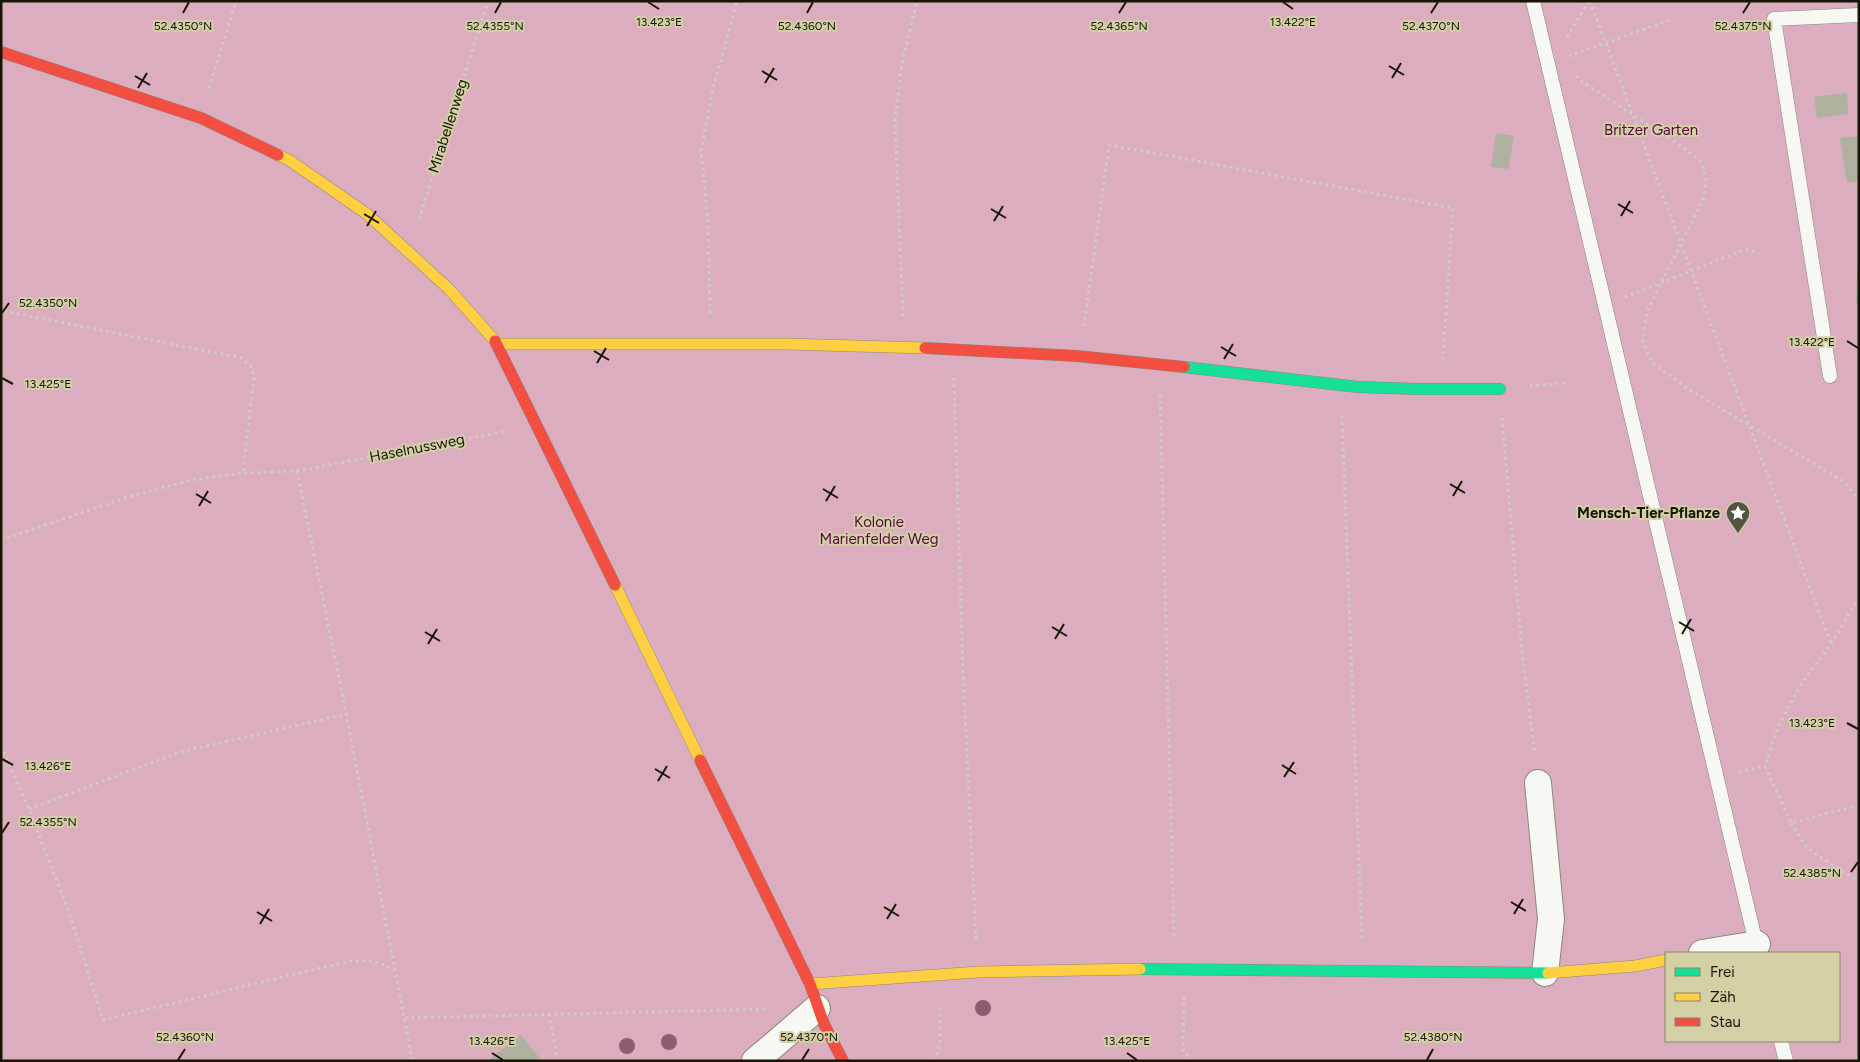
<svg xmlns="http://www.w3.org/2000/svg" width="1860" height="1062" font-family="Figtree,sans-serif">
<rect width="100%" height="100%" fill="#c8c7b0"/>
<path fill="#dcadbf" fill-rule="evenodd" d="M1,1H1859V1061H1ZM1666,953H1839V1041H1666Z"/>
<g fill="#aeb19f">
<path d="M1847,93L1848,114L1817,118L1814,97Z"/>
<path d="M1496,133L1514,136L1508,169L1491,167Z"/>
<path d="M1859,136V181L1847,183L1840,138Z"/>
<path d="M1857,266H1859V304H1856Z"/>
<path d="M521,1035L542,1061H487Z"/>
</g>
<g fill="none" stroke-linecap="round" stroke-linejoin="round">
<g stroke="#8a8977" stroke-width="15">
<g id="lane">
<path d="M1533,1L1757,948"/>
<path d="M1830,376L1774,19L1859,15"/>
<path d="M1781,1041L1786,1061"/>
</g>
</g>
<g stroke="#8a8977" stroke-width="28">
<g id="street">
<path d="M1538,783L1551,919L1545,973"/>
<path d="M1702,953L1757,944"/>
<path d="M755,1061L817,1008"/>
</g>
</g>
<g stroke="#8a8977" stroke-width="12">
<g id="fast">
<path d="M1184,367L1358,387L1419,389H1500"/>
<path d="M1140,969L1548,973"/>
</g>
</g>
<g stroke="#8a8977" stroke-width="12">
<g id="slow">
<path d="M278,155L289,160L367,214L449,289L495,341"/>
<path d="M497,344H787L925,348"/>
<path d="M615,585L700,760"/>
<path d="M1548,973L1635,966L1666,960"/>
<path d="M810,984L978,972L1140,969"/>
</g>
</g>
<g stroke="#8a8977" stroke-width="12">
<g id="jam">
<path d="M1,52L201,118L278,155"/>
<path d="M495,341L615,585"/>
<path d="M925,348L1077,356L1184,367"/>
<path d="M700,760L810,984L824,1024L843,1061"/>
</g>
</g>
<g stroke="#cecec6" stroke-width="3" stroke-dasharray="2.5 4" stroke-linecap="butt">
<path d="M1590,1L1831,644"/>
<path d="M1567,37L1589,1"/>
<path d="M1569,56L1673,19"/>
<path d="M1576,76L1581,81L1687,150L1702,163L1706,181L1703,200L1647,311L1643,341L1652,363L1688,389L1843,481L1859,500"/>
<path d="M209,88L236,1"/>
<path d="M419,219L488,1"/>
<path d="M1625,297L1746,249L1759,254"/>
<path d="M4,311L242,358L251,367L254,376L243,473"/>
<path d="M710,313L708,222L701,150L714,85L737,1"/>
<path d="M903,316L895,120L902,64L917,1"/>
<path d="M1084,326L1109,145L1453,208L1443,359"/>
<path d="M954,378L963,672L976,942"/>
<path d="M1530,386L1566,383"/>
<path d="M1160,394L1174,938"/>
<path d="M1342,416L1362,939"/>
<path d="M1502,418L1522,650L1535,755"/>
<path d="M297,471C326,613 355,755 381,897C391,952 403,1006 412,1061"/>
<path d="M1,540L131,496L192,480L243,473L297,471L507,431"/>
<path d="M1859,597L1831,644L1801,684L1778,727L1765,766L1791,823L1859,805"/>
<path d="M1,746L29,809L70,915L103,1020L350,961C369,960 378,960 395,971"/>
<path d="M1739,772L1765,766"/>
<path d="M29,809L180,752L347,714"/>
<path d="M1791,823L1807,848L1859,882"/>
<path d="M1184,997L1183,1051L1192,1061"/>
<path d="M549,1014L558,1061"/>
<path d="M405,1018L769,1009"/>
<path d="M934,1061C943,1043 941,1025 939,1005"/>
</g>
<use href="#lane" stroke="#f7f7f3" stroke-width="14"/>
<use href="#street" stroke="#f7f7f3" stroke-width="26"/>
<use href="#fast" stroke="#16e098" stroke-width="11"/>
<use href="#slow" stroke="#ffcf43" stroke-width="11"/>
<use href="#jam" stroke="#f24e42" stroke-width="11"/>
</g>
<g fill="#8a5d72">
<circle cx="983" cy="1008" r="8"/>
<circle cx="669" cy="1042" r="8"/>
<circle cx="627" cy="1046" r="8"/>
</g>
<path fill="none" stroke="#171606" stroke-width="2" d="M648,2L659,9M1283,2L1293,9M183,13L189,2M495,13L501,2M807,13L813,2M1119,13L1126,2M1431,13L1438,2M1743,13L1750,2M1389,66L1404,75M762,71L777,80M135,76L150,85M1392,78L1401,63M765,83L774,68M138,88L147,73M1618,204L1633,213M991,209L1006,218M364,214L379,223M1621,216L1630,201M994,221L1003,206M367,226L376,211M2,313L9,303M1847,341L1858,348M1221,347L1236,356M594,351L609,360M1224,359L1233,344M597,363L606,348M2,378L13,384M1450,484L1465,493M823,489L838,498M196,494L211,503M1453,496L1462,481M826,501L835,486M199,506L208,491M1679,622L1694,631M1052,627L1067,636M425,632L440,641M1682,634L1691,619M1055,639L1064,624M428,644L437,629M1847,723L1858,729M2,759L13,765M1282,765L1296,774M655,769L670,778M1284,777L1294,762M658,781L667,766M2,833L9,822M1851,872L1858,862M1511,902L1526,911M884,907L899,916M257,912L272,921M1514,914L1523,899M887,919L896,904M260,924L269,909M492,1053L503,1060M1127,1053L1137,1060M178,1060L185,1049M802,1060L809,1049M1427,1060L1433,1049"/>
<defs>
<g id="sight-pin" transform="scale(1.25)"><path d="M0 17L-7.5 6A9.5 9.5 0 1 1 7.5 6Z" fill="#555442" stroke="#d3d0a6"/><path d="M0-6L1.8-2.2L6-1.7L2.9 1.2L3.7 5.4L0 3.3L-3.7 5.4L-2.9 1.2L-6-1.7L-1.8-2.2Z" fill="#fff"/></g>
</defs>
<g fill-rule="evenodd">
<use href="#sight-pin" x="1738" y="513"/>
</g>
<g text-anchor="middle" stroke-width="4" stroke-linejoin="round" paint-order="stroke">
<g font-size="15" fill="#171606" stroke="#d3d0a6">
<text transform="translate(448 126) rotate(-72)" y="5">Mirabellenweg</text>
<text transform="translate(417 448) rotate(-11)" y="5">Haselnussweg</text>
</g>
<g font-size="15" fill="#570640" stroke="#d3d0a6">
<text x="1651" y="135">Britzer Garten</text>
<text x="879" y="527">Kolonie<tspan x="879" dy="17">Marienfelder Weg</tspan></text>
</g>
<g font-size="15" font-weight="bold" fill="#171606" stroke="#d3d0a6" text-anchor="end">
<text x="1720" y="518">Mensch-Tier-Pflanze</text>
</g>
</g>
<g font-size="12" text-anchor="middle" fill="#171606" stroke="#d3d0a6" stroke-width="4" stroke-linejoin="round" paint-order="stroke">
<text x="659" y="26">13.423°E</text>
<text x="1293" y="26">13.422°E</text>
<text x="1119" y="30">52.4365°N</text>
<text x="1743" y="30">52.4375°N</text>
<text x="183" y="30">52.4350°N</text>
<text x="495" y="30">52.4355°N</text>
<text x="807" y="30">52.4360°N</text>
<text x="1431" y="30">52.4370°N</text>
<text x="48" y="307">52.4350°N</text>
<text x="1812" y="346">13.422°E</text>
<text x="48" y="388">13.425°E</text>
<text x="1812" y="727">13.423°E</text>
<text x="48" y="770">13.426°E</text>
<text x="48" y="826">52.4355°N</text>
<text x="1812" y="877">52.4385°N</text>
<text x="185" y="1041">52.4360°N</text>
<text x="809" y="1041">52.4370°N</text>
<text x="1433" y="1041">52.4380°N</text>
<text x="492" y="1045">13.426°E</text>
<text x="1127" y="1045">13.425°E</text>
</g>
<rect width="1860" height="1062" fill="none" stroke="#171606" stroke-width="5"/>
<rect x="1665" y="952" width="175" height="90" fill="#d3d0a6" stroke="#888666"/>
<rect x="1675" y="968" width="25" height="8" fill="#16e098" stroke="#888666"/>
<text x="1710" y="977" font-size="15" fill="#171606">Frei</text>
<rect x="1675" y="993" width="25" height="8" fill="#ffcf43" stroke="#888666"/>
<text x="1710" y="1002" font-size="15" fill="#171606">Zäh</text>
<rect x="1675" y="1018" width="25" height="8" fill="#f24e42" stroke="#888666"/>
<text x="1710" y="1027" font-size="15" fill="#171606">Stau</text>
</svg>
